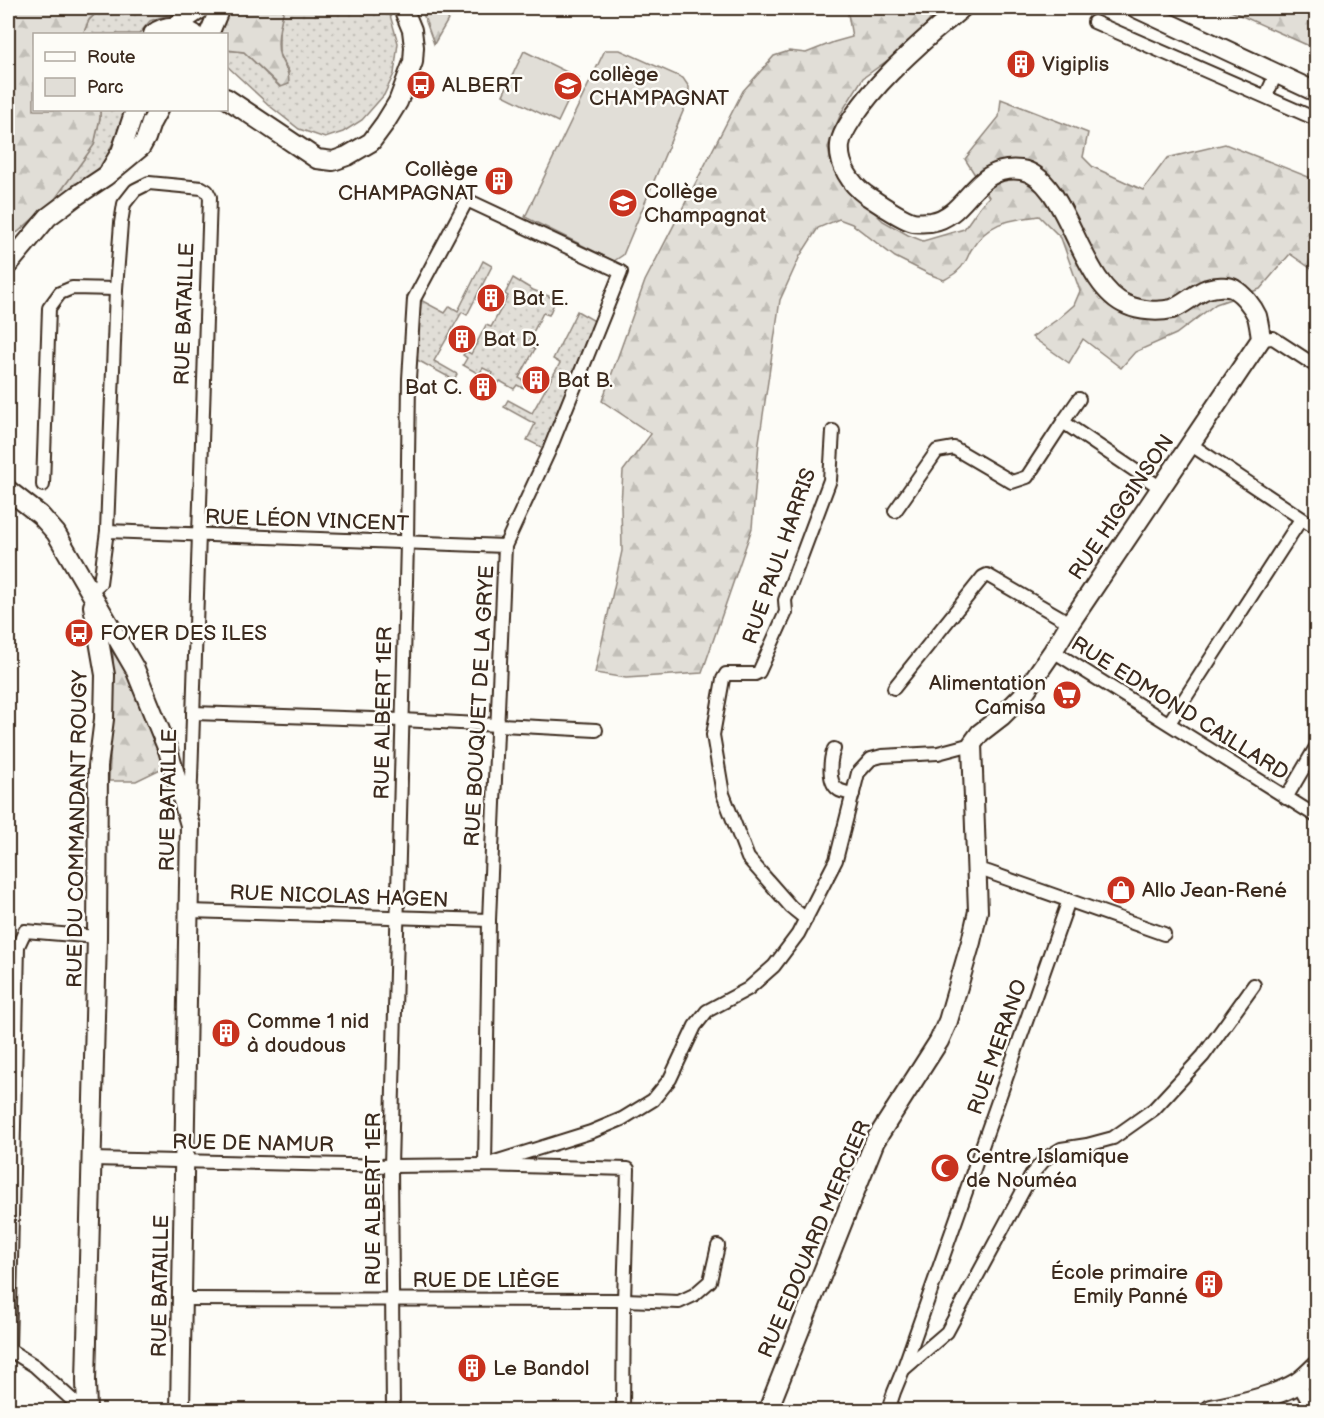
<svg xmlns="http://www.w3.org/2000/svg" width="1324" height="1418" font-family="'Balsamiq Sans',sans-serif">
<defs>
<pattern id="grass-dots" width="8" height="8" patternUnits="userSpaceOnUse" patternTransform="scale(1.5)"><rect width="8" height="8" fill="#e1ded7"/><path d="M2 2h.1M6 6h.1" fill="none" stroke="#c2bfb8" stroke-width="1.8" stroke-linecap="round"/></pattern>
<pattern id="forest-firs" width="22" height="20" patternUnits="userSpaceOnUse" patternTransform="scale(1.5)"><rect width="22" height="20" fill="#e1ded7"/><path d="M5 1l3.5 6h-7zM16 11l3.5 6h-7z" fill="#c2bfb8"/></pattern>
</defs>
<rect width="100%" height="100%" fill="#fdfcf7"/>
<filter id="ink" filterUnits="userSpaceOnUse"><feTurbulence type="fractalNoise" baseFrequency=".0167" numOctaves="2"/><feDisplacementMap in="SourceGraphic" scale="12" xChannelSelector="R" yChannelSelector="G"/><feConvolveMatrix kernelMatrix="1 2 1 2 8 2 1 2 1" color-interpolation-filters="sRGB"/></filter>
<g filter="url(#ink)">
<g fill="url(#grass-dots)" stroke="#8e847a" stroke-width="1.5">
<path d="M101,8H190L182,14L167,15L150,21L139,34H83L89,20Z"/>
<path d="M284,8H388L398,43L394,74L384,95L362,120L343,132L325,138L299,129L271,107L227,66V50L244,52L280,87L289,72L279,54V29Z"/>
<path d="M100,110H127L104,163L83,184L55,199L94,145L100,118Z"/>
<path d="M483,261L492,266L467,315L462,312L434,361L457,374L454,380L410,356L415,297L445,313L450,306L458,311Z"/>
<path d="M513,278L533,290L556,299L549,315L543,313L527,344L535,349L519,378L526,382L523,388L517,385L514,389L500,381L497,385L489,381L493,373L483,368L479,374L463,365L467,358L463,355L466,351L471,354L486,325L491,327L508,296L505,294Z"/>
<path d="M577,311L600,324L549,451L527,440L535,424L504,407L508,400L532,413L560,363L553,359Z"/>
</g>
<g fill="url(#forest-firs)" stroke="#8e847a" stroke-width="1.5">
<path d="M8,8H101L89,20L83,34H34V110H100V118L94,145L55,199L18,232L8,236Z"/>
<path d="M219,8H284C281,21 275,43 280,57C285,69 289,70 289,84L281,87L244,52L227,50L226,34H221L222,23Z"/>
<path d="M421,8H455L434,44Z"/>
<path d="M847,8H937L935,13L913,42L863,78L841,113L828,147L831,164L854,192L883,221L908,235L923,241L964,229L981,205L989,197L965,159L999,117L1001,99L1088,133L1083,157L1093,167L1143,190L1167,158L1225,144L1316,180V272L1290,254L1260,289L1216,304L1176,334L1135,352L1121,368L1083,339L1069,363L1032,337L1058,319L1074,305L1080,291L1061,238L1039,216C1009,220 989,221 971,250C969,253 968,258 965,262C960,271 953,275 944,280L929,274L895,257L852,224L839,219L818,228L800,256L780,300L759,442L752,528L702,673L626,678L595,673L622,551L621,504L623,471L651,434L602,401L645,281L743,91L774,56L789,51L806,53L834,42L852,37Z"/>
<path d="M1224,8H1316V49Z"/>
<path d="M113,638L171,764L136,781H109L113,694Z"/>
</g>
<g fill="#e1ded7" stroke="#8e847a" stroke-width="1.5">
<path d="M605,50H620L683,78L689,87V97L623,255L614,261L525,217Z"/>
<path d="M524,51L579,78L558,122L503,95Z"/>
</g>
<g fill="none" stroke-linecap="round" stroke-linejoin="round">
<g stroke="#3b2a1e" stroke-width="16">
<g id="street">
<path d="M1094,22L1316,119"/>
<path d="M1266,96L1276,74"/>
<path d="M1261,339L1273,338L1316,366"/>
<path d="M1063,422L1079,399"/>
<path d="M1190,444L1316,528"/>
<path d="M43,485L49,308L60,293L72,288L116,289"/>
<path d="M895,511L937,451L954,448L1012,482L1027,477L1063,422L1161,488"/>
<path d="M107,531L505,546"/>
<path d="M90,592L100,583L107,531L116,289L121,223L124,204L135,190L149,183L202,188L207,191L210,197L190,809"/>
<path d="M1053,651L1316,816"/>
<path d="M894,688L983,577L987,575L1070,623"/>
<path d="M193,713L402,720L596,730"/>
<path d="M1169,723L1301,519"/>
<path d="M834,749C830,759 827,783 839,790C842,792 849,793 853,794"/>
<path d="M1286,798L1316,747"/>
<path d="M976,869L988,872L1164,934"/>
<path d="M189,911L489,920"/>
<path d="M806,919L791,907L748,858L723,794L713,735L723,679L726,674H755L759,672L786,612L785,600L830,480L833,431"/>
<path d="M92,1159L391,1166L485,1165L628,1169L624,1300L623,1410"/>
<path d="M495,1162L591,1132L622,1119L653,1100L670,1079L695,1026L707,1011L748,989L774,966L798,934L836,860L858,773L871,759L882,756L938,753L972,744"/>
<path d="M182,1299L624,1300L679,1302L694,1295L710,1281L718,1246"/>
<path d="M8,1349L35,1366L83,1410"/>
<path d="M9,1350L18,946L25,931L97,937"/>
<path d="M904,1369L947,1332L1032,1174L1046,1158L1061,1149L1087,1145L1113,1138L1154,1109L1203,1056L1254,985"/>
<path d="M1298,1383L1313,1410"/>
<path d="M393,1410L391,1166L407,543L409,379L414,299L467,200L621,272L549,451L505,546L489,920L485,1165"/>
<path d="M888,1410L894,1392L903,1370L1069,900"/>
</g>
</g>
<g stroke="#3b2a1e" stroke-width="22">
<g id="secondary">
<path d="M1136,8L1316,92"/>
<path d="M175,26L202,8"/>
<path d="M153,34C166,24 181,25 194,34"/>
<path d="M209,34L220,8"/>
<path d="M226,98L317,159L333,161L347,156L371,142L385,123L398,102L413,62L414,47L412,30L403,8"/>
<path d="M110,170L121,152L135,110"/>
<path d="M8,265L48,217L76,196L106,176L141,147L146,138L151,123L158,110"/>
<path d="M8,490L40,515L56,533L135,669L168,750L190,825L180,1410"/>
<path d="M87,1410L86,1381L97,937L98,766L104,719L105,675L93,606"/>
<path d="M768,1410L875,1141L939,1041L948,1021L971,942L978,911L972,744L980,733L1002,716L1022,696L1053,651L1070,623L1261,339C1260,331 1259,324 1257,316C1253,307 1243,294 1234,289C1228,285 1214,287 1207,289C1195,293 1184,305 1172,309C1158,312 1140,311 1127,305C1079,286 1068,177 1021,170C973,164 969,216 931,222C926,222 918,223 913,222C903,220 875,201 866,195C851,184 838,165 840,145C841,135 848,125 854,116C875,85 903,59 931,34C941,25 952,17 962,8"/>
</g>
</g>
<g stroke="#3b2a1e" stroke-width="24">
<path id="primary" d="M1211,1410C1238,1405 1275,1397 1298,1383C1305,1378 1311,1372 1316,1367"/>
</g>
<use href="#street" stroke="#fdfcf7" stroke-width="12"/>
<use href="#secondary" stroke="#fdfcf7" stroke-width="18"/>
<use href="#primary" stroke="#fdfcf7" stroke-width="20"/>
</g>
</g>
<defs>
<g id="building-disc" transform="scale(1.5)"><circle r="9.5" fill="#c8321e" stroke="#fdfcf7"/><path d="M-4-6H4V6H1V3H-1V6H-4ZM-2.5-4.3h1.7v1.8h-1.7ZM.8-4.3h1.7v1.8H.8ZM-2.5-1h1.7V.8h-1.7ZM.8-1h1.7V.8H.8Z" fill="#fff"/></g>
<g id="bus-disc" transform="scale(1.5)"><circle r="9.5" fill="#c8321e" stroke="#fdfcf7"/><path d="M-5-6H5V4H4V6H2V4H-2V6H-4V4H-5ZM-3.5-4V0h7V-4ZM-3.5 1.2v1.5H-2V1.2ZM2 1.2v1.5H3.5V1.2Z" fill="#fff"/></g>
<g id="school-disc" transform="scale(1.5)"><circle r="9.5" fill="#c8321e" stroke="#fdfcf7"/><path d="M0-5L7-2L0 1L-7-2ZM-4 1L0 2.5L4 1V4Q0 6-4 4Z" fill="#fff"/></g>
<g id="supermarket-disc" transform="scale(1.5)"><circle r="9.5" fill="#c8321e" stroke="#fdfcf7"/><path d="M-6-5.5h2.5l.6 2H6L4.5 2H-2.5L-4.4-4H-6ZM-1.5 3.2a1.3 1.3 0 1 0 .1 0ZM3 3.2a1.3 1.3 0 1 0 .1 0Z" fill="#fff"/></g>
<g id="shop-disc" transform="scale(1.5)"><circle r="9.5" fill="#c8321e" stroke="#fdfcf7"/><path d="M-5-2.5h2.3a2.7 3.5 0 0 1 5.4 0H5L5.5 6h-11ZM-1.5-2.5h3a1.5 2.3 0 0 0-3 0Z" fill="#fff"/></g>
<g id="mosque-disc" transform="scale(1.5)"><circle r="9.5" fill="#c8321e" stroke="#fdfcf7"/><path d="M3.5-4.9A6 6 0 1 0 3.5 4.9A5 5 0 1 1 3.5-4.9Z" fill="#fff"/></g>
</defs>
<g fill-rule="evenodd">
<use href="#building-disc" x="1021" y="64"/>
<use href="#bus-disc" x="421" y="85"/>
<use href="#school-disc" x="568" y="86"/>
<use href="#building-disc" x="499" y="181"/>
<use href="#school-disc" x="623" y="203"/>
<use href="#building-disc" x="491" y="298"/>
<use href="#building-disc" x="462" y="339"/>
<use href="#building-disc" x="536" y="380"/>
<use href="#building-disc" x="483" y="387"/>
<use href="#bus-disc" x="79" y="633"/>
<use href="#supermarket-disc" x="1067" y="695"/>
<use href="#shop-disc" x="1121" y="890"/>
<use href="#building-disc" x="226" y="1033"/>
<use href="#mosque-disc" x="945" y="1168"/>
<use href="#building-disc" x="1209" y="1284"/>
<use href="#building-disc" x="472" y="1368"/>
</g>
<g text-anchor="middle" stroke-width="5" stroke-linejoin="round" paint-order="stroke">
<g font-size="21" fill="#3b2a1e" stroke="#fdfcf7" text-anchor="start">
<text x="1042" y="71">Vigiplis</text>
<text x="589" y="81">collège<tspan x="589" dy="24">CHAMPAGNAT</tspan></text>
<text x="442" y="92">ALBERT</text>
<text x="478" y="176" text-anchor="end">Collège<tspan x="478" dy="24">CHAMPAGNAT</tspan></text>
<text x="644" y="198">Collège<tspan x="644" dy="24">Champagnat</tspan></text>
<text x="512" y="305">Bat E.</text>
<text x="483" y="346">Bat D.</text>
<text x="557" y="387">Bat B.</text>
<text x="462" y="394" text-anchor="end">Bat C.</text>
<text x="100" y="640">FOYER DES ILES</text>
<text x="1046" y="690" text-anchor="end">Alimentation<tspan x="1046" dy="24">Camisa</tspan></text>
<text x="1142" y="897">Allo Jean-René</text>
<text x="247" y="1028">Comme 1 nid<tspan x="247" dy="24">à doudous</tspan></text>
<text x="966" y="1163">Centre Islamique<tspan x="966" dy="24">de Nouméa</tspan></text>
<text x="1188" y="1279" text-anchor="end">École primaire<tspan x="1188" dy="24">Emily Panné</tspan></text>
<text x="493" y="1375">Le Bandol</text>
</g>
<g font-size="21" fill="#3b2a1e" stroke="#fdfcf7">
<text transform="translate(184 314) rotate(-88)" y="7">RUE BATAILLE</text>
<text transform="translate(1121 507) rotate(-56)" y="7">RUE HIGGINSON</text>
<text transform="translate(307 520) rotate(2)" y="7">RUE LÉON VINCENT</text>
<text transform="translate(779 556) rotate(-71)" y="7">RUE PAUL HARRIS</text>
<text transform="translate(479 706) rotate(-87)" y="7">RUE BOUQUET DE LA GRYE</text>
<text transform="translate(1180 708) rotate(32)" y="7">RUE EDMOND CAILLARD</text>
<text transform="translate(383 713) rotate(-89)" y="7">RUE ALBERT 1ER</text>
<text transform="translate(168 800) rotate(-89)" y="7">RUE BATAILLE</text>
<text transform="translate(77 829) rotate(-89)" y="7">RUE DU COMMANDANT ROUGY</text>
<text transform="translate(339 896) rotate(2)" y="7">RUE NICOLAS HAGEN</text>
<text transform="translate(997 1047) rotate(-71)" y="7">RUE MERANO</text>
<text transform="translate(253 1143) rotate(1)" y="7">RUE DE NAMUR</text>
<text transform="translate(373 1199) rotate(-90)" y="7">RUE ALBERT 1ER</text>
<text transform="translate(814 1239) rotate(-67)" y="7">RUE EDOUARD MERCIER</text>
<text x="486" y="1287">RUE DE LIÈGE</text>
<text transform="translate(160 1286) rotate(-89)" y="7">RUE BATAILLE</text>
</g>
</g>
<rect width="1324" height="1418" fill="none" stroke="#fdfcf7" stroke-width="30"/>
<rect x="15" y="15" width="1294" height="1388" fill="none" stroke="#3b2a1e" stroke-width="2" filter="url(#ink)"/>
<rect x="33" y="33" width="195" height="78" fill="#fdfcf7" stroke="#afa8a0" stroke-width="1.5"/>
<rect x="45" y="52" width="30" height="9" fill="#fdfcf7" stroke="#afa8a0" stroke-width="1.5"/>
<text x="87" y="63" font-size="18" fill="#3b2a1e">Route</text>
<rect x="45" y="78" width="30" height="18" fill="#e1ded7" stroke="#afa8a0" stroke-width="1.5"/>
<text x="87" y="93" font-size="18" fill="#3b2a1e">Parc</text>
</svg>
